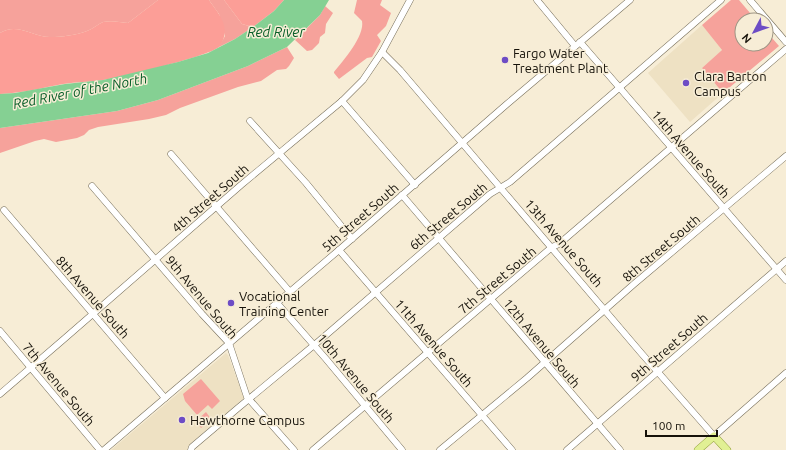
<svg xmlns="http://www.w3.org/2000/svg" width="786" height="450" font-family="Ubuntu,sans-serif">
<rect width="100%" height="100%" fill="#f7edd6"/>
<g fill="#eee1c3">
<path d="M702,25L722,50L702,68L723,93L690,122L648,73Z"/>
<path d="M226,353L228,355L244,398L191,443L187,450H111Z"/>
</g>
<g fill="#f6a29b">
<path d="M0,0H158L128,23C119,22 112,20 103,22C98,24 93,29 87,31C76,35 62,37 50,37C33,37 17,22 0,33Z"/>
<path d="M209,0H224L242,24L253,27L235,39L219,47L225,36L219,14Z"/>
<path d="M357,0H382L380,5L391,13L386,26L377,35L381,41L372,57L367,58L339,79L334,73V72C343,61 365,36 362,21L354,13Z"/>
<path d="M731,0H739L756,20H742V44H766V31L779,46L723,93L702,68L722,50L702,25Z"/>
<path d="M325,6L333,13L326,24L325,33L320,37L319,43L312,50L307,51L295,40L320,15Z"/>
<path d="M287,47L294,58L289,66L286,69L277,70L261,81L238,87L180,108L166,115L149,119L98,127L89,130L84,135L77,138L56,142L44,139L35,141L0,153V128L117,111L158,100L248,66Z"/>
<path d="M201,379L220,401L212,409L208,405L197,415L185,401L183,394Z"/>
<path d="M206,412L211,419L201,428L196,421Z"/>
</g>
<g fill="#fc9e97">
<path d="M158,0H209C219,14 232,28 220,46C212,56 120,77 103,80C90,82 76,82 63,84C42,88 22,93 0,94V33C17,22 33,37 50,37C62,37 76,35 87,31C93,29 98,24 103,22C112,20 119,22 128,23Z"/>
<path d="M224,0H284L274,11L253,27L242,24Z"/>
</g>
<path fill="#85d093" d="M284,0H329L320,15L287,47L248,66L158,100L117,111L0,128V94L15,93L65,84L103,80L178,62L208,53L235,39L253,27L274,11Z"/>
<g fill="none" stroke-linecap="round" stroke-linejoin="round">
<g stroke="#776f5b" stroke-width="7">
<g id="minor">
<path d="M537,0L575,46"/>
<path d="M750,0L786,42"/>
<path d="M580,42L786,280"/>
<path d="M382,52L400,70L642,354L714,436L786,373"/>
<path d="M342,101L415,185"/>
<path d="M250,121L306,183L352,239"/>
<path d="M171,154L290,292"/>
<path d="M92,186L202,314L229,343L247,397L294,450"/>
<path d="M402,195L620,450"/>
<path d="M4,210L165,398"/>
<path d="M339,250L512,450"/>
<path d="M277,303L326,359L402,450"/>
<path d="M0,331L100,450"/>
<path d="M0,394L64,339L241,185L342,101L363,80L382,52L410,0"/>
<path d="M104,450L339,250L507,104L630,0"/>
<path d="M191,450L192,447L238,408L319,341L490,194L510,182L721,0"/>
<path d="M313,450L552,247L559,244L786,49"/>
<path d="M440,450L527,378L634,284L786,156"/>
<path d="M567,450L786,261"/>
</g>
</g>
<g stroke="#8d9c36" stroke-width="8">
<path id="major" d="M698,450L714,436L727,450"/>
</g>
<use href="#minor" stroke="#fff" stroke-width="6"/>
<use href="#major" stroke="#e1f094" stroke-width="7"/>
</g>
<g fill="#6d4cc5" stroke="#f7edd6" stroke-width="1.5">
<circle cx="505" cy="60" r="4"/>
<circle cx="686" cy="83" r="4"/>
<circle cx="231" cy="303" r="4"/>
<circle cx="182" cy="420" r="4"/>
</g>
<g text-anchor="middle" stroke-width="3" stroke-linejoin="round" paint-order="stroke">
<g font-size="13" fill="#16120a" stroke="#f7edd6" text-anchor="start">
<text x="513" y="58">Fargo Water<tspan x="513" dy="15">Treatment Plant</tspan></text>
<text x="694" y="81">Clara Barton<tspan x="694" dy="15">Campus</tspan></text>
<text x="239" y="301">Vocational<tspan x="239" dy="15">Training Center</tspan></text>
<text x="190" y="425">Hawthorne Campus</text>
</g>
<g font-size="13" fill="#16120a" stroke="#f7edd6">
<text transform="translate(691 154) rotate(49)" y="5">14th Avenue South</text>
<text transform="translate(210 198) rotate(-41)" y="5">4th Street South</text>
<text transform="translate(448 216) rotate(-40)" y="5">6th Street South</text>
<text transform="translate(360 217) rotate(-41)" y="5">5th Street South</text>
<text transform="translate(564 243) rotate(49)" y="5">13th Avenue South</text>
<text transform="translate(661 248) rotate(-40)" y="5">8th Street South</text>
<text transform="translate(497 280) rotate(-40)" y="5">7th Street South</text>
<text transform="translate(93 297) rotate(49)" y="5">8th Avenue South</text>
<text transform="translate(202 297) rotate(50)" y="5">9th Avenue South</text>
<text transform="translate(434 343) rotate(49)" y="5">11th Avenue South</text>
<text transform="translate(542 343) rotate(50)" y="5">12th Avenue South</text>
<text transform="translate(669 347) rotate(-41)" y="5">9th Street South</text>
<text transform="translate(356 378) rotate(50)" y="5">10th Avenue South</text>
<text transform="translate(59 384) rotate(50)" y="5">7th Avenue South</text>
</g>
<g font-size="14" font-style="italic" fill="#075e28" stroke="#f7edd6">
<text x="276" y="37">Red River</text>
<text transform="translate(80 91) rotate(-11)" y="5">Red River of the North</text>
</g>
</g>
<g transform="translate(754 32) rotate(229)"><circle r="19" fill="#f7edd6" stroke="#9d9584"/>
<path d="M0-3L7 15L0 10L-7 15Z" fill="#6d4cc5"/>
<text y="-6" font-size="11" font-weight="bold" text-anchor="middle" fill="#16120a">N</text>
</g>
<path d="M646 430v6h71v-6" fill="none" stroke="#16120a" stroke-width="2"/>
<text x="652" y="430" font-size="12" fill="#16120a" stroke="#f7edd6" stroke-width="3" paint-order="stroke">100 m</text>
</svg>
